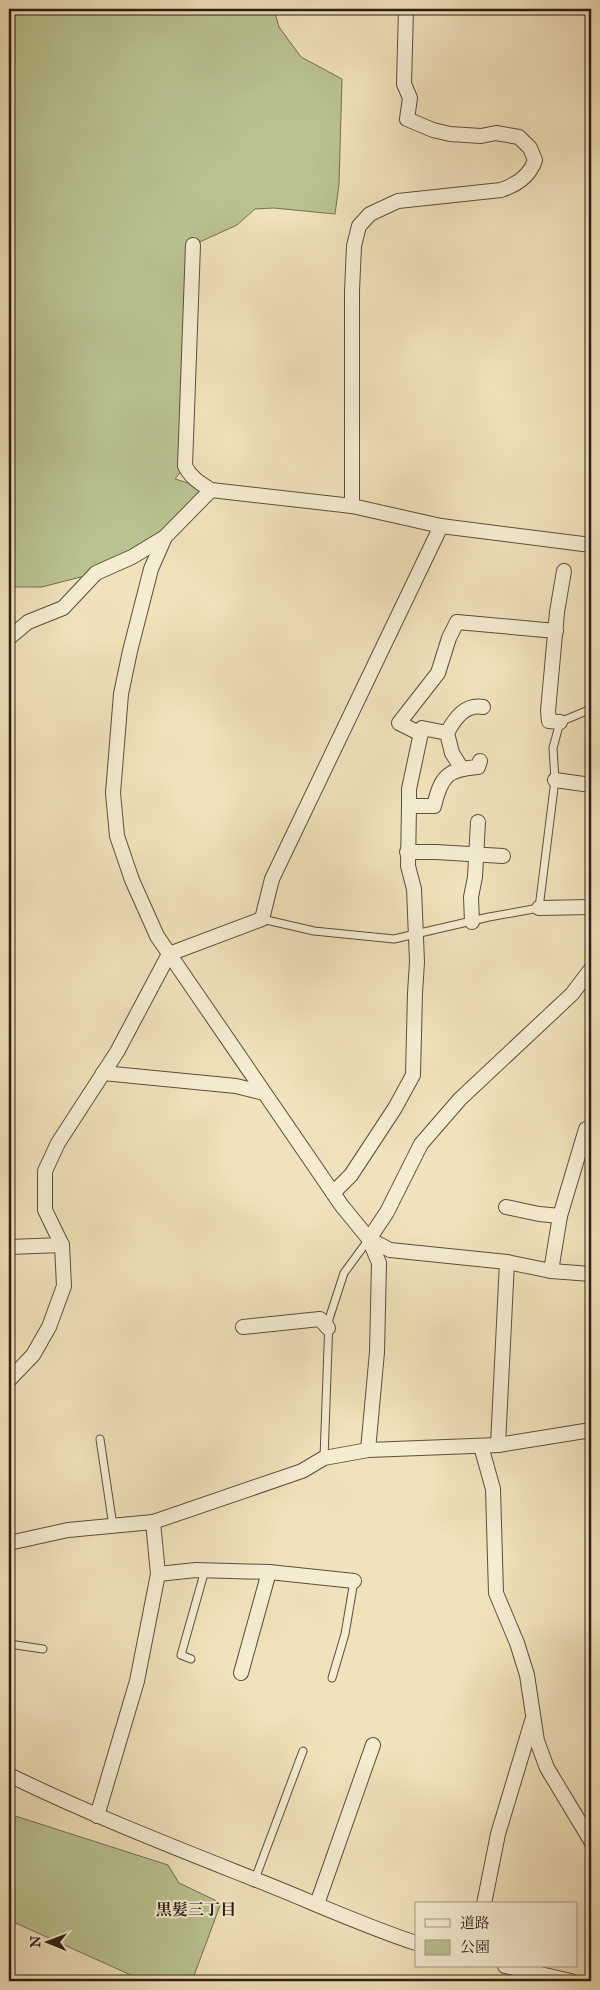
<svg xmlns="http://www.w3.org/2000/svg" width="600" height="1990" font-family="'IM FELL Great Primer','Noto Serif JP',serif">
<rect width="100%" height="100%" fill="#f0e2ba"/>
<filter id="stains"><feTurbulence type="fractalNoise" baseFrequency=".004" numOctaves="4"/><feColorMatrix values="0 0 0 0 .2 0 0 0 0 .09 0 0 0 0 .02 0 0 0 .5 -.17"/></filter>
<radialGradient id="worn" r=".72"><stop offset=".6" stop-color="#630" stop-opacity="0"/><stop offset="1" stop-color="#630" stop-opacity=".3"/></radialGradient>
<g fill="#b9c390" stroke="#727053">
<path d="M9,9H274L279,27L301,57L342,79L339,185L335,214L274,208L255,209L237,225L193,245L185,466L175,479L211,490L165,537L96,573L42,587H9Z"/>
<path d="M9,1814L168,1865L179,1883L221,1903L192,1981H144L9,1920Z"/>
</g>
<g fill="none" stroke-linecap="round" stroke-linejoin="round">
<g stroke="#5c4e3f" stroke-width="9">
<g id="lane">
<path d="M262,919L314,931L394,939L489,917L539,908L555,780L553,748L560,722L591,709"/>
<path d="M100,1439L113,1526"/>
<path d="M324,1458L329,1319L344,1273L369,1239"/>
<path d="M9,1644L43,1649"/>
<path d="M191,1659L181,1655L205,1570"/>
<path d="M332,1678L345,1634L354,1581"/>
<path d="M255,1879L303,1751"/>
</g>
</g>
<g stroke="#5c4e3f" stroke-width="16">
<g id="street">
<path d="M193,245L185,466C191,478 200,483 211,490L352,506L441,526L591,545"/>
<path d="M352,506V291L354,246L359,226L370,214L398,201L501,190C516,185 530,176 535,160L530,148L519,137L496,133L481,136L450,134L433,130L407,119L410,98L404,84L406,9"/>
<path d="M165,537L151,569L130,651L121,694L113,793L117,836L132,880L157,936L342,1206L369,1239L379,1263L377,1352L368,1450"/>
<path d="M9,638L28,622L63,608L96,573L132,557L165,537L211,490"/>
<path d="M560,722L549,721L548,711L557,612L564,571"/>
<path d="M447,733C455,718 465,704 483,707"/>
<path d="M421,734L399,723L438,673L449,638L457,622L556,631"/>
<path d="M555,780L591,785"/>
<path d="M409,806V789L422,728L447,733L452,753L462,769"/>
<path d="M407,852H436L503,856"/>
<path d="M539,908L591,907"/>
<path d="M472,922L471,897L475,877L478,822"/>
<path d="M103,1073L236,1086L264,1093"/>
<path d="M333,1193L351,1175L395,1108L413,1075L415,993L417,962L414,889L408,866L409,806H434C441,777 447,769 478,767L480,761"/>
<path d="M506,1207L539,1214L560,1216"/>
<path d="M369,1239L387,1212L421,1144L460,1099L572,994L591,969"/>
<path d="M369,1239L390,1250L507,1262L551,1271L591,1274"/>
<path d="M9,1247L62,1245"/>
<path d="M551,1271L560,1216L586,1129L591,1128"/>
<path d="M243,1327L320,1319L328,1328"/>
<path d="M9,1380L33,1355L49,1327L64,1286L62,1245L45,1210V1171L58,1143L117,1052L169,954L262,919L272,879L441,526"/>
<path d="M498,1445L507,1262"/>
<path d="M481,1446L493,1489L496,1593L517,1643L527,1675L537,1741L547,1768L591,1841"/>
<path d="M9,1543L68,1530L153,1522L302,1471L324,1458L368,1450L498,1445L591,1430"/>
<path d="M158,1574L196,1570L269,1572L354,1581"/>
<path d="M241,1673L269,1572"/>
<path d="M9,1775C89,1814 171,1846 254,1879C308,1900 361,1925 416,1943"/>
<path d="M97,1816L137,1681L158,1574L153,1522"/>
<path d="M317,1904L373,1745"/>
<path d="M484,1904L498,1834L532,1721"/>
<path d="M505,1966L571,1981"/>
</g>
</g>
<use href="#lane" stroke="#f5ecd2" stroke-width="7"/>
<use href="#street" stroke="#f5ecd2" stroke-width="14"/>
</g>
<g text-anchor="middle" stroke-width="4" stroke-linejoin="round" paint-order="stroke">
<g font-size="16" font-weight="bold" fill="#2a1c16" stroke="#f5ecd2">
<text x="196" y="1915">黒髪三丁目</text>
</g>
</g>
<rect width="600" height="1990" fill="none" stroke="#f0e2ba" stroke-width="30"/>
<rect x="10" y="10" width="580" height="1970" fill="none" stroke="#2a1c16" stroke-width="2.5"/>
<rect x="15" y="15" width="570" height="1960" fill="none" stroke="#2a1c16"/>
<rect x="415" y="1902" width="162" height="65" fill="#f5ecd2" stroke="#a49987"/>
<rect x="425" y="1919" width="25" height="8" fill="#f5ecd2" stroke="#a49987"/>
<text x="460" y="1928" font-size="15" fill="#2a1c16">道路</text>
<rect x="425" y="1940" width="25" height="15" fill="#b9c390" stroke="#a49987"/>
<text x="460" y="1952" font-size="15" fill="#2a1c16">公園</text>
<g transform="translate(48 1942) rotate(271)" stroke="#f5ecd2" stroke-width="4" paint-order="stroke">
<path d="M0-4L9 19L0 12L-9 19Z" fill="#2a1c16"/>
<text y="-8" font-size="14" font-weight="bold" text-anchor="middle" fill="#2a1c16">N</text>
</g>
<rect width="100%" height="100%" filter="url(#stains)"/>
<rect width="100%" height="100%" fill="url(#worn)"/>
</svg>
